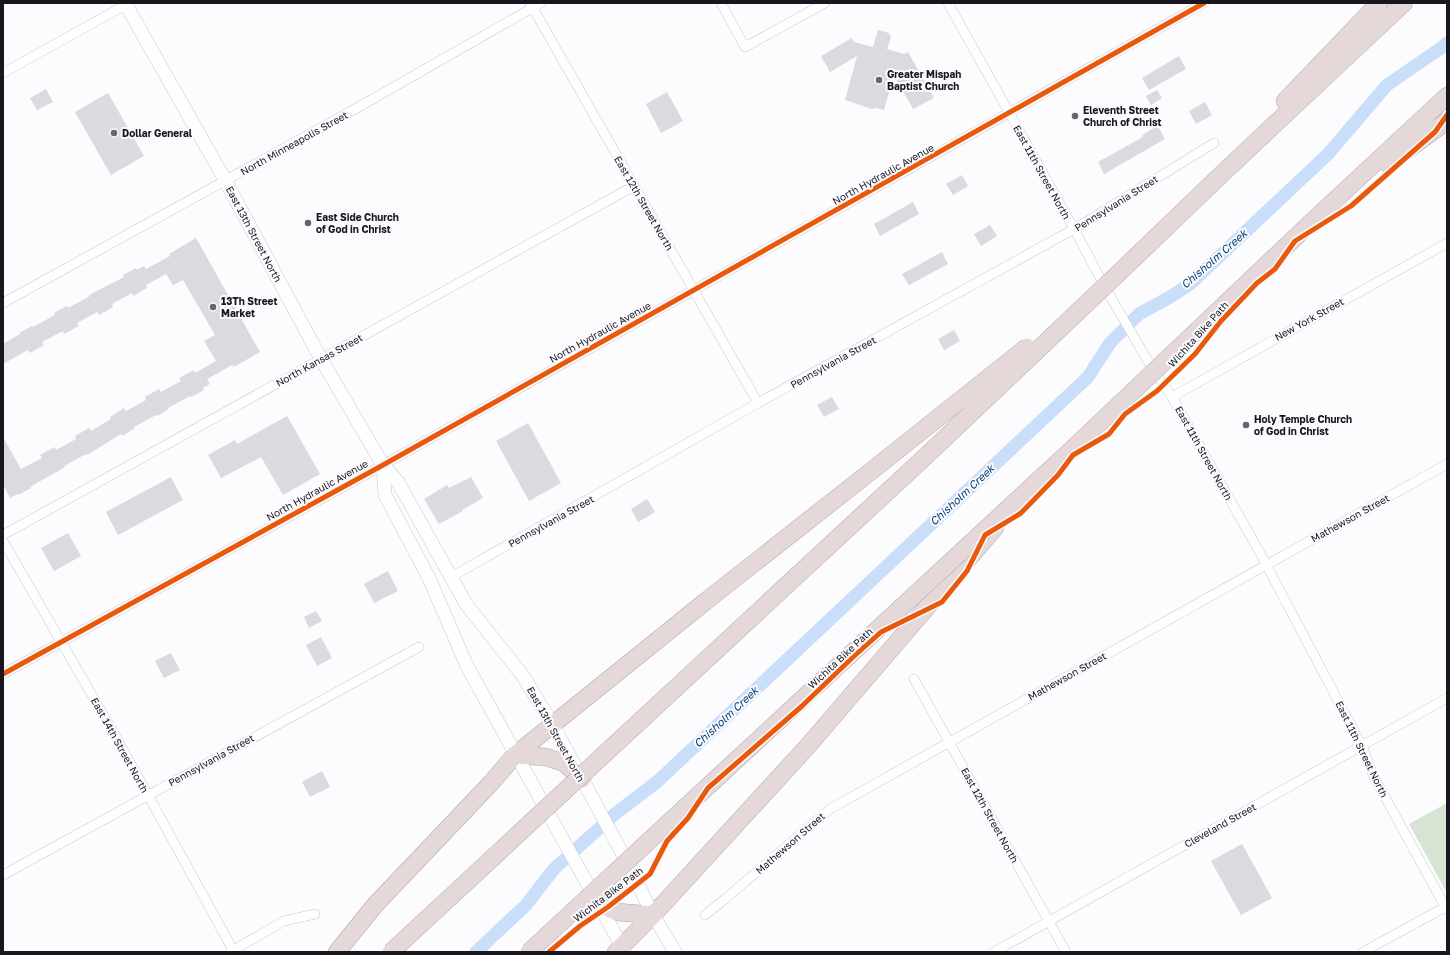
<svg xmlns="http://www.w3.org/2000/svg" width="1450" height="955" font-family="'Golos Text',sans-serif">
<rect width="100%" height="100%" fill="#fcfbfd"/>
<path fill="#d8e4d3" d="M1447,803V893L1409,824Z"/>
<g fill="none" stroke-linecap="round" stroke-linejoin="round">
<path stroke="#c8def9" stroke-width="13" d="M476,952L526,905L554,869L615,814L658,781L1088,377L1110,343L1139,314L1170,297L1190,284L1328,154L1387,85L1441,48L1447,43"/>
</g>
<g fill="#dcd9df">
<path d="M878,30L889,33L891,37L887,49L904,54L908,52L934,98L913,109L894,75L884,110L875,108L872,109L845,100L857,56L830,72L821,56L852,38L854,42L873,47Z"/>
<path d="M1179,56L1186,69L1149,90L1142,78Z"/>
<path d="M46,89L53,102L37,110L30,98Z"/>
<path d="M1157,90L1162,98L1151,105L1146,96Z"/>
<path d="M667,92L683,121L661,133L646,104Z"/>
<path d="M108,93L144,156L111,175L75,112Z"/>
<path d="M1205,102L1212,115L1196,124L1189,111Z"/>
<path d="M1158,126L1165,139L1104,174L1098,162L1143,137L1142,135Z"/>
<path d="M962,175L968,186L953,195L946,184Z"/>
<path d="M913,202L919,214L880,236L874,224Z"/>
<path d="M990,225L997,236L981,246L974,234Z"/>
<path d="M196,238L260,352L234,367L232,365L207,379L210,384L203,388L204,390L191,397L190,396L168,408L169,409L157,416L156,415L134,427V429L122,436L121,434L87,455L86,454L64,466L65,467L30,487L31,488L18,495L17,494L10,498L3,484V437L21,469L42,458L40,455L47,451L55,447L56,450L76,439L75,436L89,428L91,431L111,419L110,417L124,408L126,411L146,400L145,397L159,389L161,392L181,381L179,378L194,370L195,373L216,361L204,341L215,335L183,280L173,285L166,274L146,285L147,288L133,296L132,293L112,304L113,307L99,315L97,312L77,323L79,326L64,334L63,331L42,342L44,345L30,353L28,350L3,364V344L20,334L19,333L32,326L33,327L55,315L54,313L67,306L68,308L90,296L89,295L124,277L123,275L136,268L137,270L144,266L146,269L170,256L169,254Z"/>
<path d="M942,252L948,264L909,285L902,274Z"/>
<path d="M954,330L960,341L944,350L938,339Z"/>
<path d="M832,397L839,409L824,417L817,405Z"/>
<path d="M287,416L320,474L283,495L261,457L221,478L208,455L235,440L237,444Z"/>
<path d="M528,423L561,483L529,501L496,441Z"/>
<path d="M171,477L183,500L118,535L106,512Z"/>
<path d="M471,477L483,498L462,510L463,511L439,524L424,499L447,485L449,488Z"/>
<path d="M647,499L655,512L638,522L631,509Z"/>
<path d="M68,533L81,556L54,571L41,548Z"/>
<path d="M388,571L398,591L374,603L364,584Z"/>
<path d="M316,611L322,621L309,628L304,617Z"/>
<path d="M321,637L332,658L317,666L306,645Z"/>
<path d="M171,653L180,670L164,678L155,661Z"/>
<path d="M322,771L330,787L310,797L302,782Z"/>
<path d="M1242,844L1272,898L1241,915L1211,861Z"/>
</g>
<g fill="none" stroke-linecap="round" stroke-linejoin="round">
<g stroke="#cac8ce" stroke-width="10">
<g id="street">
<path d="M530,3L758,403"/>
<path d="M721,3L745,47L825,3"/>
<path d="M948,3L1074,229L1106,289L1149,363L1172,397L1260,553L1362,746L1374,777L1447,910"/>
<path d="M3,73L129,3"/>
<path d="M3,303L364,104L541,3"/>
<path d="M1172,397L1447,243"/>
<path d="M3,535L634,186"/>
<path d="M3,541L115,735L233,950"/>
<path d="M451,577L758,403L1074,229L1214,143"/>
<path d="M3,674L383,465L1204,3"/>
<path d="M914,679L1066,952"/>
<path d="M3,875L419,647"/>
<path d="M705,915L725,899L830,809L1447,464"/>
<path d="M230,952L284,921L315,914"/>
<path d="M994,952L1447,698"/>
<path d="M1363,952L1447,906"/>
</g>
</g>
<g stroke="#cac8ce" stroke-width="14">
<g id="secondary">
<path d="M125,3L225,180L321,359L383,465L398,482L466,604L523,676L553,725L628,864L653,915L675,952"/>
<path d="M383,465L385,495L429,578L467,666L625,952"/>
</g>
</g>
<g stroke="#b6a8aa" stroke-width="18">
<g id="highway">
<path d="M1285,101L1379,3"/>
<path d="M1388,164L1447,121"/>
<path d="M1320,214L1447,96"/>
<path d="M1125,267L1225,171L1404,3"/>
<path d="M515,755L546,757L564,763L582,779"/>
<path d="M598,903L617,912L653,915"/>
<path d="M337,952L375,905L491,783L515,755L706,601"/>
<path d="M616,952L653,915L807,747L995,528"/>
</g>
</g>
<use href="#street" stroke="#fffeff" stroke-width="9"/>
<use href="#secondary" stroke="#fffeff" stroke-width="13"/>
<use href="#highway" stroke="#e4d8d9" stroke-width="17"/>
<g stroke="#b6a8aa" stroke-width="18" stroke-linecap="butt">
<g id="highway-bridge">
<path d="M706,601L870,472L1027,347"/>
<path d="M391,952L926,456L1125,267"/>
<path d="M529,952L1069,452L1320,214"/>
</g>
</g>
<use href="#highway-bridge" stroke="#e4d8d9" stroke-width="17"/>
<g stroke="#fbfafe" stroke-width="8">
<g id="cycleway">
<path d="M3,674L383,465L1204,3"/>
<path d="M549,952L580,926L608,907L650,874L667,841L688,818L708,788L802,706L853,657L881,632L942,602L967,571L985,535L1021,513L1058,475L1073,455L1109,434L1125,414L1157,391L1195,354L1221,321L1257,283L1275,269L1295,241L1351,206L1435,132L1447,115"/>
</g>
</g>
<use href="#cycleway" stroke="#e8590c" stroke-width="5"/>
</g>
<g fill="#68666d" stroke="#fbfafe" stroke-width="1.5">
<circle cx="879" cy="80" r="4"/>
<circle cx="1075" cy="116" r="4"/>
<circle cx="114" cy="133" r="4"/>
<circle cx="308" cy="223" r="4"/>
<circle cx="213" cy="307" r="4"/>
<circle cx="1246" cy="425" r="4"/>
</g>
<g text-anchor="middle" stroke-width="4" stroke-linejoin="round" paint-order="stroke">
<g font-size="10" font-weight="bold" fill="#19161f" stroke="#fbfafe" text-anchor="start">
<text x="887" y="78">Greater Mispah<tspan x="887" dy="12">Baptist Church</tspan></text>
<text x="1083" y="114">Eleventh Street<tspan x="1083" dy="12">Church of Christ</tspan></text>
<text x="122" y="137">Dollar General</text>
<text x="316" y="221">East Side Church<tspan x="316" dy="12">of God in Christ</tspan></text>
<text x="221" y="305">13Th Street<tspan x="221" dy="12">Market</tspan></text>
<text x="1254" y="423">Holy Temple Church<tspan x="1254" dy="12">of God in Christ</tspan></text>
</g>
<g font-size="10" fill="#19161f" stroke="#fbfafe">
<text transform="translate(294 143) rotate(-29)" y="4">North Minneapolis Street</text>
<text transform="translate(1042 172) rotate(61)" y="4">East 11th Street North</text>
<text transform="translate(883 174) rotate(-29)" y="4">North Hydraulic Avenue</text>
<text transform="translate(644 203) rotate(60)" y="4">East 12th Street North</text>
<text transform="translate(1116 203) rotate(-32)" y="4">Pennsylvania Street</text>
<text transform="translate(254 234) rotate(62)" y="4">East 13th Street North</text>
<text transform="translate(1309 319) rotate(-29)" y="4">New York Street</text>
<text transform="translate(600 332) rotate(-29)" y="4">North Hydraulic Avenue</text>
<text transform="translate(1198 334) rotate(-48)" y="4">Wichita Bike Path</text>
<text transform="translate(319 360) rotate(-29)" y="4">North Kansas Street</text>
<text transform="translate(833 362) rotate(-29)" y="4">Pennsylvania Street</text>
<text transform="translate(1204 453) rotate(61)" y="4">East 11th Street North</text>
<text transform="translate(317 490) rotate(-29)" y="4">North Hydraulic Avenue</text>
<text transform="translate(1350 518) rotate(-29)" y="4">Mathewson Street</text>
<text transform="translate(551 521) rotate(-29)" y="4">Pennsylvania Street</text>
<text transform="translate(840 658) rotate(-43)" y="4">Wichita Bike Path</text>
<text transform="translate(1067 676) rotate(-29)" y="4">Mathewson Street</text>
<text transform="translate(556 734) rotate(61)" y="4">East 13th Street North</text>
<text transform="translate(120 745) rotate(61)" y="4">East 14th Street North</text>
<text transform="translate(1362 749) rotate(64)" y="4">East 11th Street North</text>
<text transform="translate(211 760) rotate(-29)" y="4">Pennsylvania Street</text>
<text transform="translate(990 815) rotate(61)" y="4">East 12th Street North</text>
<text transform="translate(1220 825) rotate(-29)" y="4">Cleveland Street</text>
<text transform="translate(790 843) rotate(-41)" y="4">Mathewson Street</text>
<text transform="translate(608 894) rotate(-37)" y="4">Wichita Bike Path</text>
</g>
<g font-size="11" font-style="italic" fill="#004076" stroke="#fbfafe">
<text transform="translate(1214 259) rotate(-41)" y="4">Chisholm Creek</text>
<text transform="translate(962 495) rotate(-43)" y="4">Chisholm Creek</text>
<text transform="translate(726 717) rotate(-43)" y="4">Chisholm Creek</text>
</g>
</g>
<rect width="1450" height="955" fill="none" stroke="#19161f" stroke-width="8"/>
</svg>
